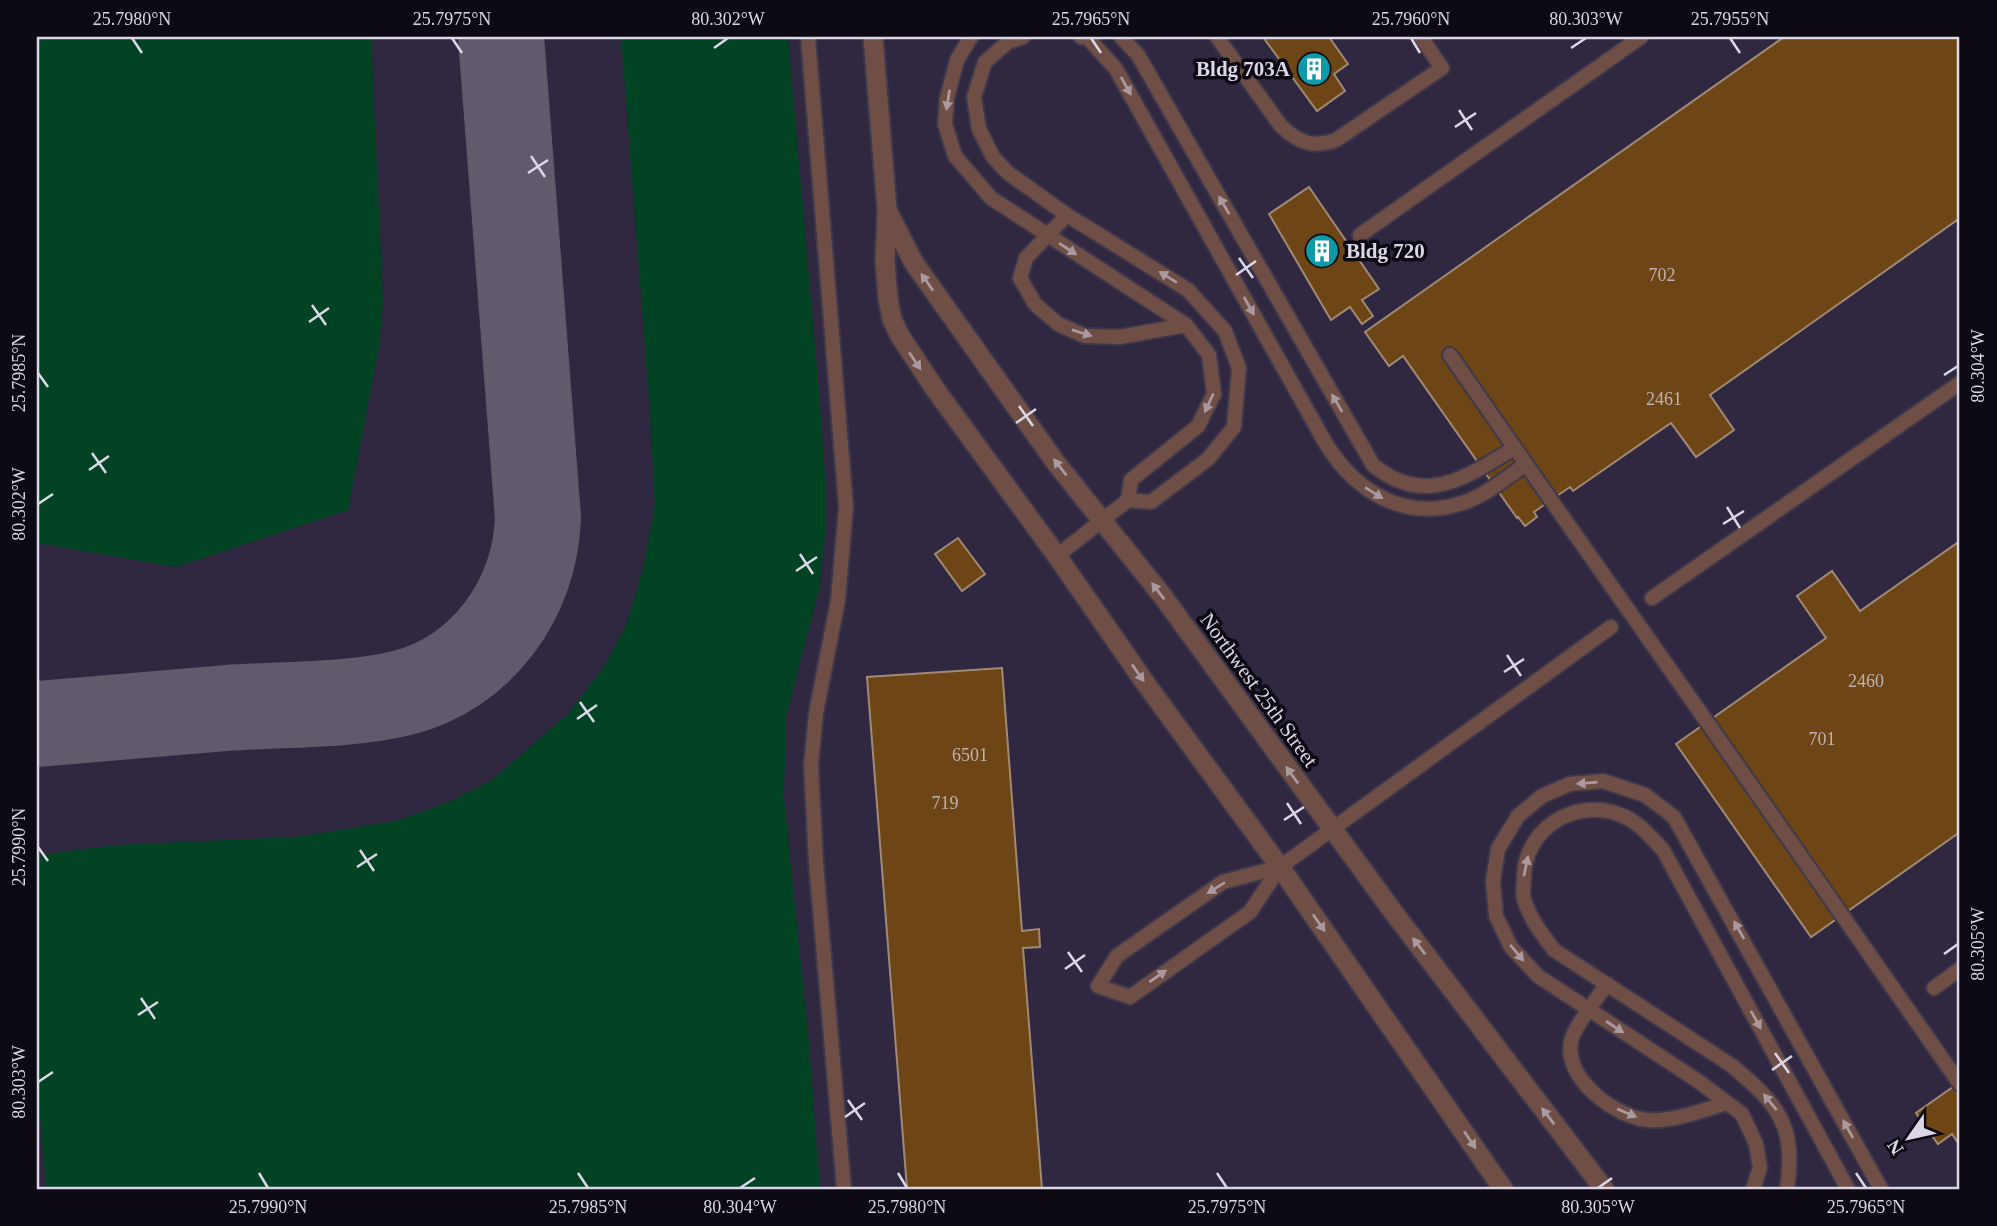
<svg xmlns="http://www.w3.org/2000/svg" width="1997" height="1226" font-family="'Times New Roman',serif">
<rect width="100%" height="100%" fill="#251e33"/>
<rect fill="#302741" x="37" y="37" width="1923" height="1152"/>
<g fill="#024324">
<path d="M37,37H371L383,302L379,346L348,510L176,567L37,543Z"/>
<path d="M621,37H788L819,392L825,476V536L819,589L786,716L784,798L809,1044L820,1189H46L37,1081V855L116,845L296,837L396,821L449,802L492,780L568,714L605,665L626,625L643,569L655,505L649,399Z"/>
</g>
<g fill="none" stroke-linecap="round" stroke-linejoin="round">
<path stroke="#605a6c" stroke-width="86" d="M37,724C100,719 164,713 227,708C282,704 349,706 402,693C482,673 535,599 538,518L501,37"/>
</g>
<g fill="#6e4515" stroke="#a08a76" stroke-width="2">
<path d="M1263,37H1329L1348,64L1334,74L1345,91L1317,111Z"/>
<path d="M1784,37H1960V218L1710,395L1734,430L1696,457L1671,423L1573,491L1570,487L1551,500L1534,512L1537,517L1525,526L1518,517L1517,518L1403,356L1389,366L1365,332Z"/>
<path d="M1309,187L1379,289L1362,300L1373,316L1362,324L1350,307L1331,320L1269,214Z"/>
<path d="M958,538L985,574L962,591L935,554Z"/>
<path d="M1960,541V832L1811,937L1676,744L1826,638L1797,596L1832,571L1860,611Z"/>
<path d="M1002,668L1022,931L1039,929L1040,947L1023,948L1042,1189H907L867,677Z"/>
<path d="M1960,1082V1146L1952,1134L1938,1144L1916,1113Z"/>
</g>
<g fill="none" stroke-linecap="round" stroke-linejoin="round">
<g stroke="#3e384c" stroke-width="18">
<g id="service">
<path d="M808,37L846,507L838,600L816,713L811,765L816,863L844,1189"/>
<path d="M971,37L957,60L947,98L945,124L955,156L991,198L1186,325L1209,355L1214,394L1198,426L1131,480L1128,500"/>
<path d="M1023,37L1008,42L985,62L974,97L979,129L993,157L1008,173L1067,215L1188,290L1225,331L1239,368L1234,427L1208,459L1151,502L1128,500L1057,556"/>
<path d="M1081,37L1088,38L1116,69L1326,444C1356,492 1405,522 1462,503C1485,496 1506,478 1526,464"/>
<path d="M1121,37L1138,55L1373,465C1424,507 1466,478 1514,448"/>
<path d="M1217,37L1281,126C1299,143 1313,148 1336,140L1442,68L1421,37"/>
<path d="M1067,215L1026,258L1020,278L1035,304L1058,324L1085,336L1120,337L1186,325"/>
<path d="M1360,235L1641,37"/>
<path d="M1450,355L1551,500"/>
<path d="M1652,598L1960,383"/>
<path d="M1707,722L1960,1084"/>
<path d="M1280,867L1223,882L1117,956L1098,986L1130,997L1250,912L1280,867L1611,627"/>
<path d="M1607,984C1598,997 1576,1024 1572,1038C1560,1077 1615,1117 1648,1120C1673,1122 1703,1110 1727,1103"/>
<path d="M1934,988L1960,969"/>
<path d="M1753,1189L1760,1168L1756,1144L1742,1114L1698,1081L1538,976L1511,947L1496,916L1493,881L1498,849L1518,816L1542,796L1570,784L1603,781L1645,795L1674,817L1881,1189"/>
<path d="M1787,1189C1796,1125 1779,1105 1731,1065L1554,950C1542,934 1530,919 1524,899C1522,893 1524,885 1524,878C1524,830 1573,798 1618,814C1637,820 1650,836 1663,850L1848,1189"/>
</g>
</g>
<g stroke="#3e384c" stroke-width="23">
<path id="minor" d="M873,37L887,210L885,262L888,299"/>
</g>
<g stroke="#3e384c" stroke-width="23">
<g id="tertiary">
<path d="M887,210L914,263L1056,463L1161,594L1394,913L1604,1189"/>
<path d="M888,299L892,319L900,336L935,389L1057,556L1146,684L1280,867L1503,1189"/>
</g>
</g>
<use href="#service" stroke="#6f4e46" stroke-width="14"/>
<use href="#minor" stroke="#6f4e46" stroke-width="19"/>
<use href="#tertiary" stroke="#6f4e46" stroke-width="19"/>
<g stroke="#3e384c" stroke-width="18" stroke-linecap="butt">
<path id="service-bridge" d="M1551,500L1707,722"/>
</g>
<use href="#service-bridge" stroke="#6f4e46" stroke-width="14"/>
</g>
<defs><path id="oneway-solid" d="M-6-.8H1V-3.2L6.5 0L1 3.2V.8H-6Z" transform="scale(1.75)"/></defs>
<g fill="#aa999e">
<use href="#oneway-solid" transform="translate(1126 86) rotate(61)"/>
<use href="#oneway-solid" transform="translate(948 100) rotate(99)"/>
<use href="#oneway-solid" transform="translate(1224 205) rotate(-120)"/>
<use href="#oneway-solid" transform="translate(1068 249) rotate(33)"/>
<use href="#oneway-solid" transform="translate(1168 277) rotate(-148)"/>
<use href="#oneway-solid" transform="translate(927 282) rotate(-125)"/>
<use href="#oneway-solid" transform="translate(1249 306) rotate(61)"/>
<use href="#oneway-solid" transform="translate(1082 333) rotate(17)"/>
<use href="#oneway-solid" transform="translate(915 361) rotate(56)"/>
<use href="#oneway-solid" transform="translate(1209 403) rotate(115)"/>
<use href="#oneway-solid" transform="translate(1337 403) rotate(-120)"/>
<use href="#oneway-solid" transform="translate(1060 467) rotate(-128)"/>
<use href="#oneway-solid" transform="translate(1374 493) rotate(32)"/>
<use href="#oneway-solid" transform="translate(1158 591) rotate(-127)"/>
<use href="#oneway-solid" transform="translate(1138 673) rotate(55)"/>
<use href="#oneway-solid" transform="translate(1292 775) rotate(-126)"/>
<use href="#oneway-solid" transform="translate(1587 783) rotate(175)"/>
<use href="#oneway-solid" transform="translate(1526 866) rotate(-78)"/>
<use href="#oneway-solid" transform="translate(1216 888) rotate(148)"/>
<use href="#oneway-solid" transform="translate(1319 923) rotate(55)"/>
<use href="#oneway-solid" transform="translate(1739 930) rotate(-119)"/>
<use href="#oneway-solid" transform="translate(1419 946) rotate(-127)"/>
<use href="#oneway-solid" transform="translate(1517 953) rotate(50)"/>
<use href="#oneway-solid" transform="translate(1158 976) rotate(-35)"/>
<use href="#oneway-solid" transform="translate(1756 1020) rotate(61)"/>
<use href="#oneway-solid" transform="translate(1615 1027) rotate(33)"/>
<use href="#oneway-solid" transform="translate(1770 1102) rotate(-129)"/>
<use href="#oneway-solid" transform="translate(1627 1113) rotate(23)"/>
<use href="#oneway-solid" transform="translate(1548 1116) rotate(-127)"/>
<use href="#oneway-solid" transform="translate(1848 1129) rotate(-119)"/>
<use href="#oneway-solid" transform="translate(1470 1140) rotate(56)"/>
</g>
<path fill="none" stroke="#dbd7e6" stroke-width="2.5" d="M132,38L142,53M452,38L462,53M1091,38L1101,53M1411,38L1420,53M1730,38L1740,53M714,48L728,38M1571,48L1586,38M1459,110L1472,130M1455,127L1476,113M531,156L545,177M528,173L548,160M1239,258L1253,278M1236,275L1256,261M312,305L326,325M309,322L329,308M38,373L48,387M1944,375L1958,366M1019,406L1033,426M1016,423L1036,409M92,453L106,473M89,470L109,456M38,504L53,494M1727,507L1740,528M1723,524L1744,511M800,554L813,574M796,571L817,557M1507,655L1521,676M1504,672L1524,659M580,702L594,722M577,719L597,705M1287,803L1301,824M1284,820L1304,807M38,847L48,861M360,850L374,871M357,867L377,854M1068,952L1082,972M1944,954L1958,944M1065,969L1085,955M141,998L155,1019M138,1015L158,1002M1775,1053L1789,1073M1772,1070L1792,1056M38,1082L53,1072M848,1100L862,1120M845,1117L865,1103M259,1173L268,1188M578,1173L588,1188M898,1173L907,1188M1217,1173L1227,1188M1856,1173L1866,1188M740,1188L755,1178M1598,1188L1612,1178"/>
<defs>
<g id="building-disc" transform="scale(1.75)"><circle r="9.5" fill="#0f9aa8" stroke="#0d0a13"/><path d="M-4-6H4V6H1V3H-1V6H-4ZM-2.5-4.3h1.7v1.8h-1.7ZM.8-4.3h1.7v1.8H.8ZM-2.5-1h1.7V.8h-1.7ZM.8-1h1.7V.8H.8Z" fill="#fff"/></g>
</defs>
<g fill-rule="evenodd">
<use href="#building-disc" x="1314" y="69"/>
<use href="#building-disc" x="1322" y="251"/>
</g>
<g text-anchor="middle" stroke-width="7" stroke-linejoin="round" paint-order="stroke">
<g font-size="18" fill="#c0b2b2">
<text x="1662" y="281">702</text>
<text x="1664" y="405">2461</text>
<text x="1866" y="687">2460</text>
<text x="1822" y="745">701</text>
<text x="970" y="761">6501</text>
<text x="945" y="809">719</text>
</g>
<g font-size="21" font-weight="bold" fill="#dbd7e6" stroke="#0d0a13" text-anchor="end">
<text x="1290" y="76">Bldg 703A</text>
<text x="1346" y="258" text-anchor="start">Bldg 720</text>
</g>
<g font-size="21" fill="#dbd7e6" stroke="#0d0a13">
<text transform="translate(1259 690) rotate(54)" y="7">Northwest 25th Street</text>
</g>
</g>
<rect width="1997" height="1226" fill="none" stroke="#0d0a13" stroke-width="77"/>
<g transform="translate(1909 1138) rotate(236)" stroke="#0d0a13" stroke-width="5" paint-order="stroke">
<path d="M0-5L12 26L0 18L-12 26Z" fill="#dbd7e6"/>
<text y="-10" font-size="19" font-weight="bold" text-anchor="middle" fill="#dbd7e6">N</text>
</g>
<rect x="38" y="38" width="1920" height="1150" fill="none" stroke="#dbd7e6" stroke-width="2.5"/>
<g font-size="18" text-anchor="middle" fill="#dbd7e6">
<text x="132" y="25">25.7980°N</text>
<text x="452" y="25">25.7975°N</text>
<text x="728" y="25">80.302°W</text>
<text x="1091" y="25">25.7965°N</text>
<text x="1411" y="25">25.7960°N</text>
<text x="1586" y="25">80.303°W</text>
<text x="1730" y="25">25.7955°N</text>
<text transform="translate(1978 366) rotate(-90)" y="6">80.304°W</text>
<text transform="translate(19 373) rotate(-90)" y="6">25.7985°N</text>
<text transform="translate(19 504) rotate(-90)" y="6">80.302°W</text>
<text transform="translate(19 847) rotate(-90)" y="6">25.7990°N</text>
<text transform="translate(1978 944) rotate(-90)" y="6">80.305°W</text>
<text transform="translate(19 1082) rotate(-90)" y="6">80.303°W</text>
<text x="268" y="1213">25.7990°N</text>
<text x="588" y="1213">25.7985°N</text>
<text x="740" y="1213">80.304°W</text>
<text x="907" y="1213">25.7980°N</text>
<text x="1227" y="1213">25.7975°N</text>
<text x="1598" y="1213">80.305°W</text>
<text x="1866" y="1213">25.7965°N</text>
</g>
</svg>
